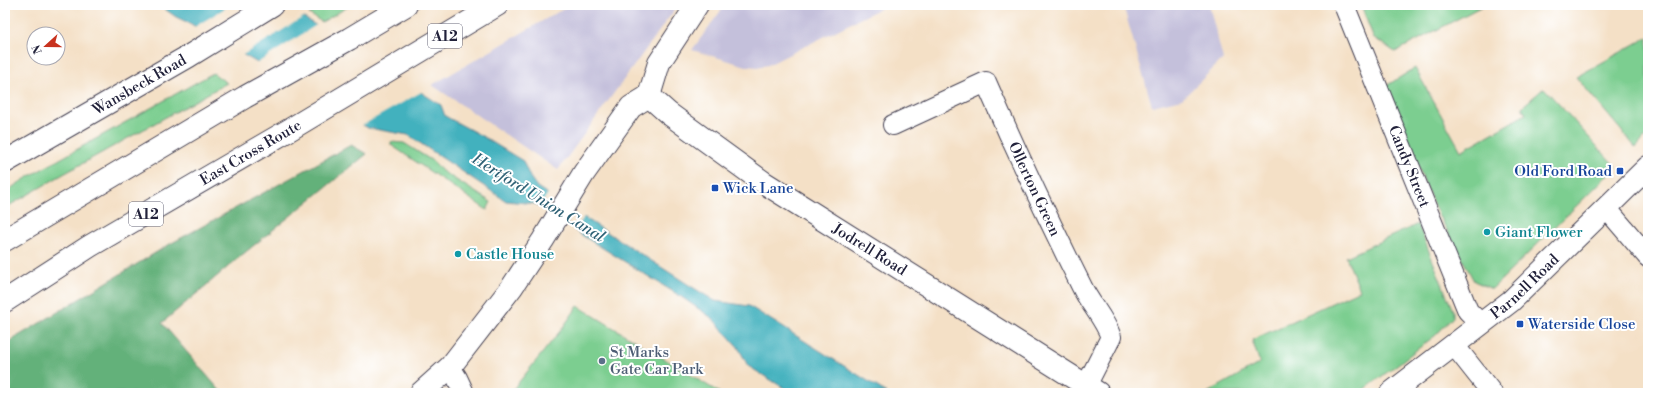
<svg xmlns="http://www.w3.org/2000/svg" width="1653" height="398" font-family="'Libre Bodoni',serif">
<rect width="100%" height="100%" fill="#fff"/>
<filter id="ink" filterUnits="userSpaceOnUse"><feTurbulence type="fractalNoise" baseFrequency=".025" numOctaves="2"/><feDisplacementMap in="SourceGraphic" scale="8" xChannelSelector="R" yChannelSelector="G"/><feConvolveMatrix kernelMatrix="1 2 1 2 8 2 1 2 1" color-interpolation-filters="sRGB"/></filter>
<filter id="wash" filterUnits="userSpaceOnUse"><feTurbulence type="fractalNoise" baseFrequency=".012" numOctaves="4" result="noise"/><feDisplacementMap in="SourceGraphic" scale="16" xChannelSelector="R" yChannelSelector="G"/><feGaussianBlur stdDeviation="0.9" result="paint"/><feColorMatrix in="noise" values="0 0 0 0 0 0 0 0 0 0 0 0 0 0 0 0 0 1.4 0 .05"/><feComposite in="paint" operator="in"/></filter>
<g filter="url(#wash)">
<rect width="100%" height="100%" fill="#f4e0c6"/>
<g fill="#c4c0db">
<path d="M570,5H678L558,170L432,85Z"/>
<path d="M725,5H887L768,65L758,67L746,66L692,50Z"/>
<path d="M1123,5H1209L1223,59L1182,99L1152,106Z"/>
</g>
<g fill="#7bce90" stroke="#4e7866">
<path d="M323,5H351L322,22L309,14Z"/>
<path d="M1361,5H1484L1395,52L1373,37Z"/>
<path d="M1648,37V134L1636,148L1576,77Z"/>
<path d="M1415,68L1461,151L1526,114L1522,107L1544,88L1616,167L1492,289L1474,281L1434,206L1386,86Z"/>
<path d="M213,73L227,83L60,176L5,208V192L28,177Z"/>
<path d="M391,142L404,143L434,162L442,171L491,202L487,210L391,145Z"/>
<path d="M1418,224L1453,311V317L1436,335L1360,393H1207L1260,363L1252,340L1360,290L1346,257Z"/>
<path d="M578,306L720,393H510L561,330Z"/>
</g>
<path fill="#64b17a" stroke="#436a5a" d="M351,145L367,154L242,255L162,323L222,393H5V344L170,244Z"/>
<path fill="#42b1be" stroke="#326a7c" d="M159,5H284L441,105L445,116L482,136L523,161L530,177L537,187L689,285L715,301L749,306L887,393H792L748,366L738,347L712,318L680,296L580,234L536,204L506,201L408,135L368,128L191,24L176,17Z"/>
<g fill="#f4e0c6">
<path d="M230,5H287L305,16L241,56L193,28Z"/>
<path d="M318,24L423,91L361,126L256,64Z"/>
<path d="M549,192L585,215L574,233L538,208Z"/>
</g>
</g>
<g filter="url(#ink)">
<g fill="none" stroke-linecap="round" stroke-linejoin="round">
<g stroke="#423e50" stroke-width="22">
<g id="street">
<path id="s1" d="M1344,5L1468,311L1481,324"/>
<path id="s2" d="M893,125L986,82C1016,151 1048,219 1082,287C1090,304 1104,318 1111,337L1086,386"/>
<path d="M1607,209L1648,257"/>
<path d="M1454,345L1492,393"/>
<path d="M450,367L457,378L464,393"/>
</g>
</g>
<g stroke="#423e50" stroke-width="24">
<g id="secondary">
<path id="s3" d="M649,96L668,113L763,182L1098,393"/>
<path id="s4" d="M5,162L189,56L272,5"/>
<path d="M421,393L450,367L512,287L543,240L584,173L631,107L649,96L659,63L697,5"/>
<path id="s5" d="M1391,393L1511,301L1648,167"/>
</g>
</g>
<g stroke="#423e50" stroke-width="24">
<g id="highway">
<path d="M5,240L245,97L349,39L406,5"/>
<path id="s6" d="M5,301L90,246L289,130L497,5"/>
</g>
</g>
<use href="#street" stroke="#fff" stroke-width="20"/>
<use href="#secondary" stroke="#fff" stroke-width="22"/>
<use href="#highway" stroke="#fff" stroke-width="22"/>
</g>
</g>
<g fill="#1a4fb4" stroke="#fff" stroke-width="1.5">
<rect x="1616" y="167" width="8" height="8" rx="2"/>
<rect x="711" y="184" width="8" height="8" rx="2"/>
<rect x="1516" y="320" width="8" height="8" rx="2"/>
</g>
<g fill="#0f9aa8" stroke="#fff" stroke-width="1.5">
<circle cx="1487" cy="232" r="4"/>
<circle cx="458" cy="254" r="4"/>
</g>
<circle fill="#5c6f8a" stroke="#fff" stroke-width="1.5" cx="602" cy="361" r="4"/>
<g text-anchor="middle" stroke-width="4" stroke-linejoin="round" paint-order="stroke">
<g fill="#fff" stroke="#646476" stroke-width="1">
<rect x="428" y="24" width="34" height="24" rx="3"/>
<rect x="129" y="202" width="34" height="24" rx="3"/>
</g>
<g font-size="14" font-weight="bold" fill="#22223b">
<text x="445" y="41">A12</text>
<text x="146" y="219">A12</text>
</g>
<g font-size="15" fill="#22223b" stroke="#fff">
<text dy="5" stroke="none"><textPath href="#s4" startOffset="155">Wansbeck Road</textPath></text>
<text dy="5" stroke="none"><textPath href="#s6" startOffset="287">East Cross Route</textPath></text>
<text dy="5" stroke="none"><textPath href="#s1" startOffset="174">Candy Street</textPath></text>
<text dy="5" stroke="none"><textPath href="#s2" startOffset="220">Ollerton Green</textPath></text>
<text dy="5" stroke="none"><textPath href="#s3" startOffset="269">Jodrell Road</textPath></text>
<text dy="5" stroke="none"><textPath href="#s5" startOffset="171">Parnell Road</textPath></text>
</g>
<g font-size="15" fill="#164399" stroke="#fff" text-anchor="start">
<text x="1612" y="176" text-anchor="end">Old Ford Road</text>
<text x="723" y="193">Wick Lane</text>
<text x="1528" y="329">Waterside Close</text>
</g>
<g font-size="15" fill="#0d838f" stroke="#fff" text-anchor="start">
<text x="1495" y="237">Giant Flower</text>
<text x="466" y="259">Castle House</text>
</g>
<g font-size="15" fill="#4e5e75" stroke="#fff" text-anchor="start">
<text x="610" y="357">St Marks<tspan x="610" dy="17">Gate Car Park</tspan></text>
</g>
<g font-size="16" font-style="italic" fill="#306276" stroke="#fff">
<text transform="translate(539 197) rotate(32)" y="6">Hertford Union Canal</text>
</g>
</g>
<rect width="1653" height="398" fill="none" stroke="#fff" stroke-width="20"/>
<g transform="translate(46 46) rotate(249)"><circle r="19" fill="#ffffff" stroke="#a7a7b1"/>
<path d="M0-3L7 15L0 10L-7 15Z" fill="#c8321e"/>
<text y="-6" font-size="11" font-weight="bold" text-anchor="middle" fill="#22223b">N</text>
</g>
</svg>
